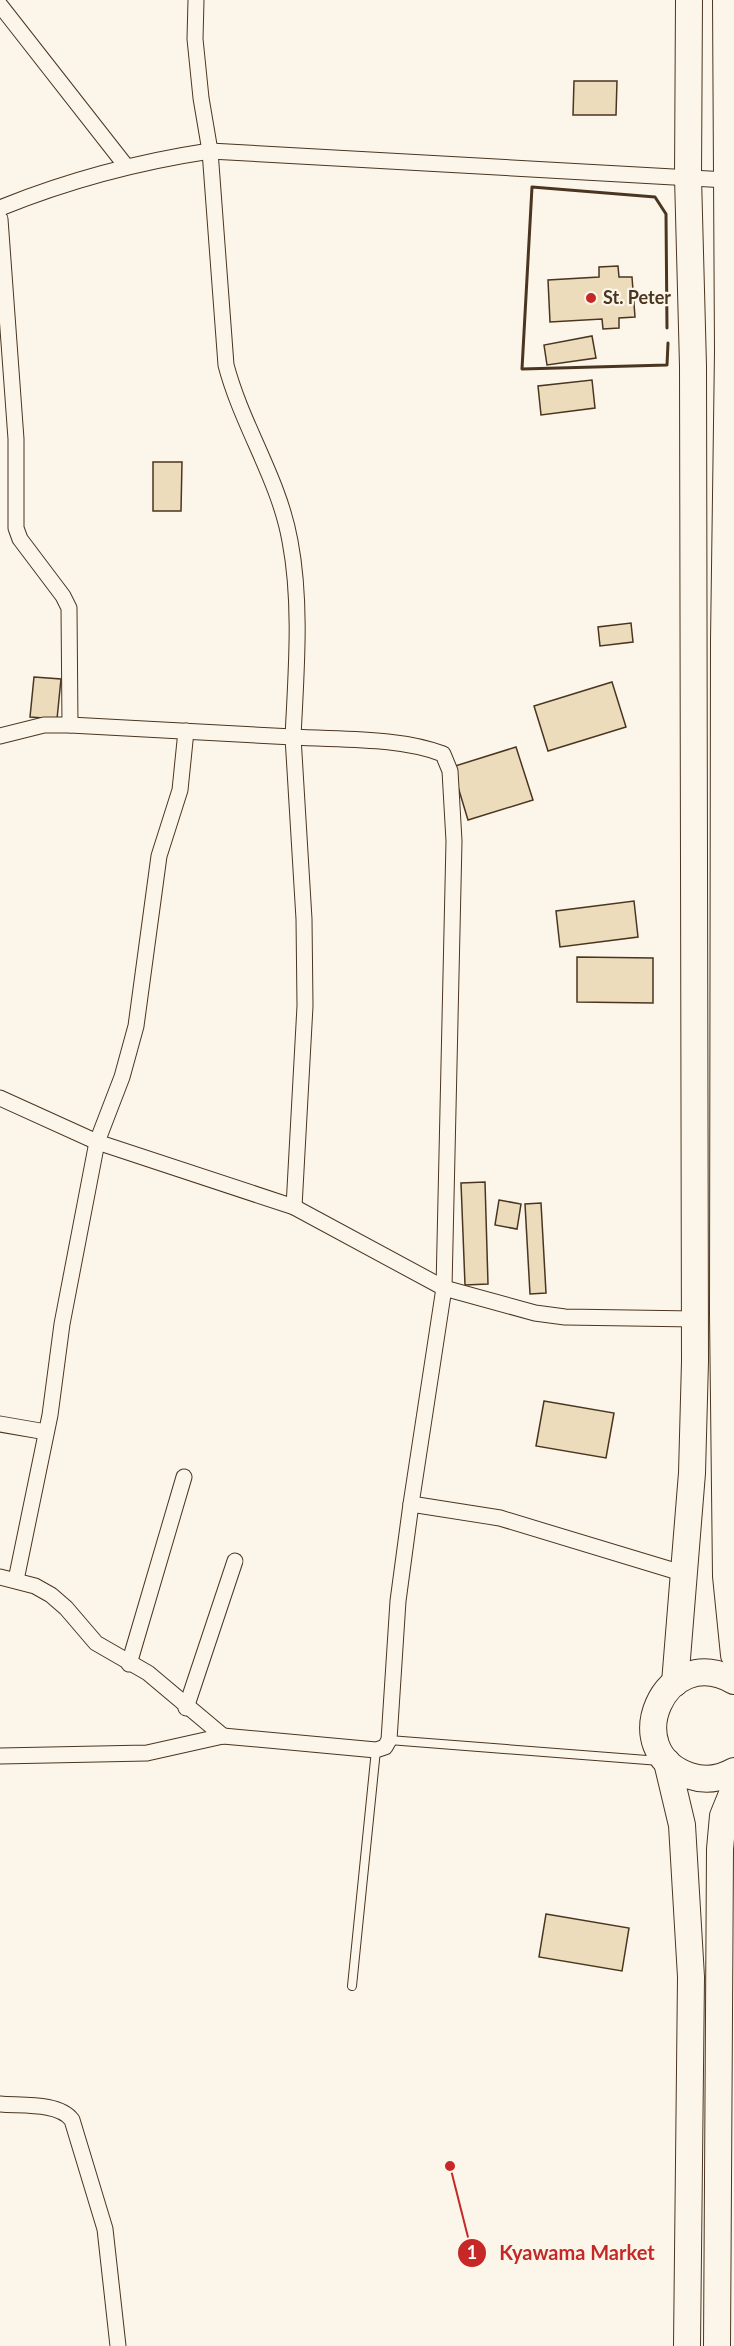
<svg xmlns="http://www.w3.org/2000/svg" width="734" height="2346" font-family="Lato,sans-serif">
<rect width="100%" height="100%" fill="#fbf6e9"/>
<g fill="#ecdcbc" stroke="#4a3520" stroke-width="1.5">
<path d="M574,81H617L616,115H573Z"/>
<path d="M618,266L619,277H632L635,317L619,318V328L603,329L602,319L550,322L548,280L599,277V267Z"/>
<path d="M592,336L596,358L547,365L544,345Z"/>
<path d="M592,380L595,408L541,415L538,386Z"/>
<path d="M153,462H182L181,511H153Z"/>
<path d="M631,623L633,642L600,646L598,627Z"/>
<path d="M34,677L61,679L57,719L30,717Z"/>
<path d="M612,682L626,727L548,751L534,706Z"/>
<path d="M516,747L533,800L468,820L452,767Z"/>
<path d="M634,901L638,937L560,947L556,911Z"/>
<path d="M577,957L653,958V1003L577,1002Z"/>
<path d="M485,1182L488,1284L465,1285L461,1183Z"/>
<path d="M499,1200L521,1204L517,1229L495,1225Z"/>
<path d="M541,1203L546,1293L530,1294L525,1204Z"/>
<path d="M544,1401L614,1413L606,1458L536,1446Z"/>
<path d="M546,1914L629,1928L622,1971L539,1957Z"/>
</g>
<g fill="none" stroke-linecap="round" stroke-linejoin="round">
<g stroke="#4a3520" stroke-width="10">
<g id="service">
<path d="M389,1740L660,1761"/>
<path d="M352,1986L376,1750"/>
</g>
</g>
<g stroke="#4a3520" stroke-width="17">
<g id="minor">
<path d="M196,0L195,39L201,98L210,151L226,365C242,426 279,479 290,541C302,604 296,673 293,737C339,740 400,737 443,754L450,771L454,841L444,1288L411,1504"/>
<path d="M0,5L126,166"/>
<path d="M0,208C69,180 137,162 210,151L727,180"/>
<path d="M0,219L16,439V528L20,539L63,596L69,608L70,725"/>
<path d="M0,736L44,725H70L293,737L304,919L305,1006L294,1207"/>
<path d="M0,1098L97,1142L294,1207L444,1288L535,1313L565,1317L695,1319"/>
<path d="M0,1424L46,1432"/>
<path d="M0,1577L35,1586L51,1595L66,1608L96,1643L148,1673L223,1736"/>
<path d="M16,1580L50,1415L62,1324L97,1142L122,1077L136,1026L159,856L180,790L186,731"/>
<path d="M129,1664L184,1477"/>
<path d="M186,1708L235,1561"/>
<path d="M0,1756L147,1753L223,1736L376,1750L385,1747L389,1740L398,1601L411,1504L500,1518L685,1574"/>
<path d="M0,2104C20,2106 59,2102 72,2120L105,2229L118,2346"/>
</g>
</g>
<g stroke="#4a3520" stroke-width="28">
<g id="trunk">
<path d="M726,0L728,351L724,641L723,1314L726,1576L734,1655"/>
<path d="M734,1681C664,1641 617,1752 690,1776C705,1781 720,1779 734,1771"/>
<path d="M675,1683L692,1473L695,1361L693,366L688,177L689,0"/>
<path d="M667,1762L682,1825L691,1977L687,2346"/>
<path d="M717,2346L720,1849L723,1816L734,1789"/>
</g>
</g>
<use href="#service" stroke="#fbf6e9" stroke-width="8"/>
<use href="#minor" stroke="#fbf6e9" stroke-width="15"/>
<use href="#trunk" stroke="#fbf6e9" stroke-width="26"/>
<path stroke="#4a3520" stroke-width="3" d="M667,328L666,214L655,197L532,187L522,369L667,365L668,343"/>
</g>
<circle fill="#c62828" stroke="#fbf6e9" stroke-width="2" cx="591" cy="298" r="6"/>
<g text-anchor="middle" stroke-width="4.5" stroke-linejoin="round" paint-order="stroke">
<g font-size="18" font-weight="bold" fill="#4a3520" stroke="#fbf6e9" text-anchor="start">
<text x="603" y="304">St. Peter</text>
</g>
</g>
<path fill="none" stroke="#c62828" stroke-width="2" d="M450 2166L472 2253"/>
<g fill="#c62828" stroke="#fbf6e9" stroke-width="2">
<circle cx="450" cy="2166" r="6"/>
<circle cx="472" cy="2253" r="15"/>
</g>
<g font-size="18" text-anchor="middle" font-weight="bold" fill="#fff">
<text x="472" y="2259">1</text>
</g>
<g font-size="20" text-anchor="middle" font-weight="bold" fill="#c62828" stroke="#fbf6e9" stroke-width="4.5" stroke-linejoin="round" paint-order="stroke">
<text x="577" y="2260">Kyawama Market</text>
</g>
</svg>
